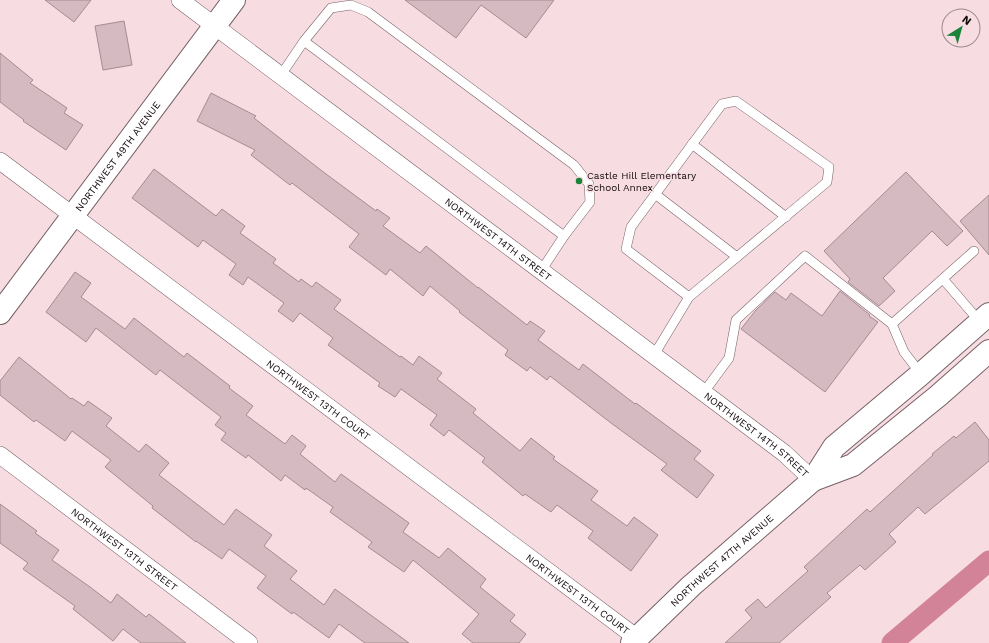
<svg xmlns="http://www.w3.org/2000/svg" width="989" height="643" font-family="'Work Sans',sans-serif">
<rect width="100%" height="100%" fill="#f7dce2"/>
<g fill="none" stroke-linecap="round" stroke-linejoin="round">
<path stroke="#d38398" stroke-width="21" d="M892,643L989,561"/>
</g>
<g fill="#d5bbc1" stroke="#a48c91">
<path d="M45,0H91L74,22Z"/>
<path d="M405,0H554L526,38L481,5L456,38Z"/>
<path d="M124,21L132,65L103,70L95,26Z"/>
<path d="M0,53L33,80L30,83L67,108L64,113L83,125L66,150L23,121L24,120L0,102Z"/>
<path d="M211,93L256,116L254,118L322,171L376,211L377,209L390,218L383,226L420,253L426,246L478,288V287L527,325L530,321L545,331L538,340L579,370L583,364L635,404L636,403L701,451L694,459L714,475L697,498L661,470L667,464L611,423L550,376L547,380L530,367L527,371L505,355L508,350L459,312L460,311L430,286L423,296L390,269L386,275L349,247L359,234L292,183L290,185L251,155L255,150L197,121Z"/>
<path d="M154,169L216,216L222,209L245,226L240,233L276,259L273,263L299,282L301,279L312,287L316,282L341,300L334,309L400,357L401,356L413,365L419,356L442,373L437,379L476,409L473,413L520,451L531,438L555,457L553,459L598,491L591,500L627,526L634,517L658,535L631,571L588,538L593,531L557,505L551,512L525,494L523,496L482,462L485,458L449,430L444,436L430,425L437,415L401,389L395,397L378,386L380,383L328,345L333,338L300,313L293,322L278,311L284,303L248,277L243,285L229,275L236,264L203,240L198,247L132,198Z"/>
<path d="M906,172L963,231L947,246L932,231L883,278L895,291L879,306L848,282L850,279L824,251Z"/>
<path d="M989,195V255L960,221Z"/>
<path d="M75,272L91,283L81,297L125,329L134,318L184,357L187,353L230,386L229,388L253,406L246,415L285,444L292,435L306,446L300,454L335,482L341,474L409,523L403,532L439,558L448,548L486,579L480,587L515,615L510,621L526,634L519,643H473L462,634L479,614L413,560L404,572L368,547L372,542L330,512L333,507L306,488L305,490L285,475L281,481L248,455L246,458L221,440L226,433L215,425L221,417L160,370L156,375L96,328L86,342L46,312Z"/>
<path d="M840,291L870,315L869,316L878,322L825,392L741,329L756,310L775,292L786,300L791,293L822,316Z"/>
<path d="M19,357L71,399L72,398L84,406L88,401L112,418L106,426L139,452L146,444L169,463L159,475L224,525L236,509L272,535L264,546L297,571L290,579L324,605L335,589L409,643H365L339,624L329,638L293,612L292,614L257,588L266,576L229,549L222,559L196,541V542L152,508L153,506L105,467L111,460L72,431L65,441L36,420L34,422L0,395V381Z"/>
<path d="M975,422L989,440V461L925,514L918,507L889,534L896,542L865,570L860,565L827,593L831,597L779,643H725L752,618L745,610L758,599L766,608L808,571L804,567L867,509L870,512L933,455L932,454L954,436L956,438Z"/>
<path d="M0,504L37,531L35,533L59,550L52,560L90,587L111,603L117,594L146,617L149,614L186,643H141L123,629L113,641L73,609L75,606L23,569L28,563L0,543Z"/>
</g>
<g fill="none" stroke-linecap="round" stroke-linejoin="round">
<g stroke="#776166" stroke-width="10">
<g id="service">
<path d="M281,75L304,41L331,8L351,5L368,12L574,165L589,184L590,202L564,236L304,41"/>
<path d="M692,144L786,217"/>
<path d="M655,194L737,257"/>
<path d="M541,271L564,236"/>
<path d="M943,279L980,322"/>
<path d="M892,324L904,352L921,374"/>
<path d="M654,355L689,297L827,182L829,167L736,101L722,104L631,227L626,249L689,297"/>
<path d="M704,392L729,358L736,320L805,256L892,324L974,251"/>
</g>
</g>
<g stroke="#776166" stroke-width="18">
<g id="minor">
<path id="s1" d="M180,0L784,453L813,480"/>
<path id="s2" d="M0,161L637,638"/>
<path id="s3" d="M0,455L249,643"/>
</g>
</g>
<g stroke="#776166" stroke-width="24">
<g id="tertiary">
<path id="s4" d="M0,313L234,0"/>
<path d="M813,480L853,465L938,396L989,351"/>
<path id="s5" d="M632,643L691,586L813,480L834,447L921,374L989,314"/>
</g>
</g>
<use href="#service" stroke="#fff" stroke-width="9"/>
<use href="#minor" stroke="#fff" stroke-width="17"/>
<use href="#tertiary" stroke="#fff" stroke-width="22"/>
</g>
<circle fill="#1c8439" stroke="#f7dce2" stroke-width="1.5" cx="579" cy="181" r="4"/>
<g text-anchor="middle" stroke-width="3" stroke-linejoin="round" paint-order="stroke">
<g font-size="10" fill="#11090b" stroke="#f7dce2">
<text dy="4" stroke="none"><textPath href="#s4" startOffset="196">NORTHWEST 49TH AVENUE</textPath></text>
<text dy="4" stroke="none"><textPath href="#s1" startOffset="398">NORTHWEST 14TH STREET</textPath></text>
<text dy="4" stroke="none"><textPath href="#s2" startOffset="398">NORTHWEST 13TH COURT</textPath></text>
<text dy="4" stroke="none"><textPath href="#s1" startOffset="722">NORTHWEST 14TH STREET</textPath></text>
<text dy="4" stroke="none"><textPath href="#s3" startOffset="156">NORTHWEST 13TH STREET</textPath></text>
<text dy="4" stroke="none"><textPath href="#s5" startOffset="122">NORTHWEST 47TH AVENUE</textPath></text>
<text dy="4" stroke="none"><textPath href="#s2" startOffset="722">NORTHWEST 13TH COURT</textPath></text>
</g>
<g font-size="10" fill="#11090b" stroke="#f7dce2" text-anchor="start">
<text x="587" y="179">Castle Hill Elementary<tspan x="587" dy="12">School Annex</tspan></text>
</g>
</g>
<g transform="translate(961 28) rotate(37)"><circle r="19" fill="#f7dce2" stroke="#9b888c"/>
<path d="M0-3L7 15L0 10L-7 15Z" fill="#1c8439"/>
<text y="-6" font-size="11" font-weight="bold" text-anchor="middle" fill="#11090b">N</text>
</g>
</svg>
